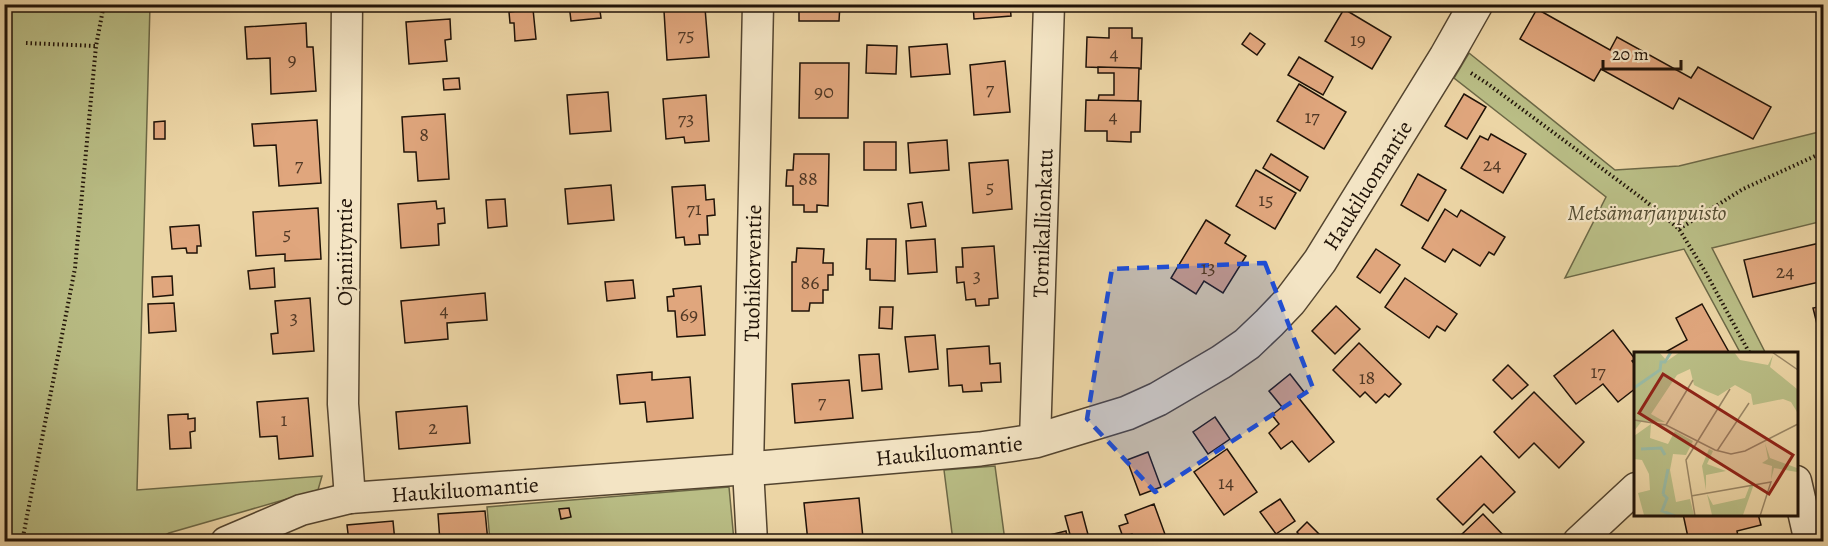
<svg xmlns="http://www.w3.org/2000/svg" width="1828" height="546" font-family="Alegreya,serif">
<rect width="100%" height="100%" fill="#ecd5a5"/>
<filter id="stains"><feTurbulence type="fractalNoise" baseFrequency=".00333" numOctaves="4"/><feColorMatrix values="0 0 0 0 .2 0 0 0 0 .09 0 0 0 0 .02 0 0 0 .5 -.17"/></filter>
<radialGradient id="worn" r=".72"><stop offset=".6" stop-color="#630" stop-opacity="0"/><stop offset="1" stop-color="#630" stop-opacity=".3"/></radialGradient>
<g fill="#b9bd85" stroke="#6c6846" stroke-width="1.5">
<path d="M4,5H150L137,490L322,476L318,490L169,533L154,541H5Z"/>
<path d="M1469,53L1615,170L1679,166L1823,131V221L1712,248L1766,354H1741L1684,249L1565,278L1606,197L1454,78Z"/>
<path d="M995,466L1005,541H953L944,470Z"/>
<path d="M729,487L734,541H490L487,507Z"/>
</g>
<g fill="#e0a67d" stroke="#201308" stroke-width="1.5">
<path d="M569,4H599L601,18L571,21Z"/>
<path d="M799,4H840L839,21H799Z"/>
<path d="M973,4H1010L1011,16L974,19Z"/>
<path d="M705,8L709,57L667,60L664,11Z"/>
<path d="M533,9L536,39L515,41L514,23H510L509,12Z"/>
<path d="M1344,9L1391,37L1372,69L1325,41Z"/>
<path d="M1537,9L1610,50L1617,37L1691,78L1698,67L1771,107L1753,139L1679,98L1673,109L1601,69L1594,81L1520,39Z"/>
<path d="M450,19L451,39L445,40L447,61L409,64L406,22Z"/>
<path d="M306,23L307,47H313L316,91L271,94L270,58L247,59L245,27Z"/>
<path d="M1109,28H1132V38H1142L1141,69L1086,67L1087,37L1109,38Z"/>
<path d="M1250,33L1265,44L1257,55L1242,44Z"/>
<path d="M947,44L950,74L911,77L909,47Z"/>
<path d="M867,45L897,46L896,74L866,73Z"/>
<path d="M1299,57L1333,77L1323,95L1288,75Z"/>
<path d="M1005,61L1010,112L974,115L970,65Z"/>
<path d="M800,63H849L848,118H799Z"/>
<path d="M1098,67L1139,68L1138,101H1098L1099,95H1114V73H1098Z"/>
<path d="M459,78L460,89L444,90L443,79Z"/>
<path d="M1299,84L1346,112L1324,149L1277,121Z"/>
<path d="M608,92L611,131L570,134L567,95Z"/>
<path d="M1464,94L1486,107L1467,139L1445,126Z"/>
<path d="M706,95L709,141L685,143L684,137L666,139L663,99Z"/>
<path d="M1086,100L1141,101L1140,132H1131V142L1107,141V131H1085Z"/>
<path d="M445,114L449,179L418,181L416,152H404L402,117Z"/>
<path d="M317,120L321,183L279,186L276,145L254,146L252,124Z"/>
<path d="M165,121V139H154V122Z"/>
<path d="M1491,134L1526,154L1503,193L1461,168L1480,136L1488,140Z"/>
<path d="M947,140L949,170L910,173L908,143Z"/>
<rect x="864" y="142" width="32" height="28"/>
<path d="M794,154H829L828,206L817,205V212H804V205H793V186H786L787,170H793Z"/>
<path d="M1271,154L1308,177L1300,191L1263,168Z"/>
<path d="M1008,160L1012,209L973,213L969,163Z"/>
<path d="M1256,170L1296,193L1275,229L1236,206Z"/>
<path d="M1418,174L1446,190L1428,221L1401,205Z"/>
<path d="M611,185L614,220L568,224L565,189Z"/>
<path d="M705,185L706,200L714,199L715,215L707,216L708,235H699L700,244L685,245L684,237L676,238L672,187Z"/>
<path d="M505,199L507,226L488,228L486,200Z"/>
<path d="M436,201L437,209L444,208L445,223L438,224L439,245L401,248L398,204Z"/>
<path d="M922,202L926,226L911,228L908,204Z"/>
<path d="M318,208L321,259L285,261V254L256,256L253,212Z"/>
<path d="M1445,209L1457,217L1461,210L1505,237L1494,255L1489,252L1480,266L1453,249L1445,262L1422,248Z"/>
<path d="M1206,220L1230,235L1225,243L1246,256L1223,293L1204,281L1196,294L1171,278Z"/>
<path d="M199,225L201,246H197V253H187L186,248L172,249L170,227Z"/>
<path d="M867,239H896L895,281L870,280V269H866Z"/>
<path d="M935,239L937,272L908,274L906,241Z"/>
<path d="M1820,243L1824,259V281L1753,297L1744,260Z"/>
<path d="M994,246L998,298L989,299V305L976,306L975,299L966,300L964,282L957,283L956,267H963L962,248Z"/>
<path d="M797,248L824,249L823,263H833V275H828V290H823V303H810L809,311H792V262H796Z"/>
<path d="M1376,249L1400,265L1380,293L1357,277Z"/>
<path d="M274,268L275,287L250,289L248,271Z"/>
<path d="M172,276L173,295L153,297L152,277Z"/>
<path d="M1405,278L1457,314L1445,331L1437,326L1429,338L1385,307Z"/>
<path d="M633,280L635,298L607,301L605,282Z"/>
<path d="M701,286L705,335L677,337L675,311H668L667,297L674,296L673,289Z"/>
<path d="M485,293L487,320L447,323L448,339L405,343L401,301Z"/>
<path d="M310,298L314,351L273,354L271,334L278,333L275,301Z"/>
<path d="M174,303L176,331L149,333L148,304Z"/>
<path d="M1702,304L1730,354H1662L1687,340L1676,318Z"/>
<path d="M1336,306L1360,329L1335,354L1312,331Z"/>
<path d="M1824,306V335L1820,336L1813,308Z"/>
<path d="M880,307H893L892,329L879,328Z"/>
<path d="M1613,330L1635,359L1632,361L1636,366V388L1618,402L1603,384L1576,404L1554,376Z"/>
<path d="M935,335L938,369L909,372L905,337Z"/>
<path d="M1359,343L1401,384L1389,397L1385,394L1376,403L1365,392L1360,397L1333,370Z"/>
<path d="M989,346L990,364L1000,363L1001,382L981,383L982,391L963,392L962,385L949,386L947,349Z"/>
<path d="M879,354L882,389L862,391L859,355Z"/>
<path d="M1508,365L1528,385L1512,399L1493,380Z"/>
<path d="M652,372V380L690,377L693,418L647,422L645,402L620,404L617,375Z"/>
<path d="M1290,374L1304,392L1298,397L1334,442L1309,462L1292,441L1281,449L1269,433L1279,424L1272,415L1282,407L1269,391Z"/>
<path d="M849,380L853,418L795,423L792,384Z"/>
<path d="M1534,392L1584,442L1559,468L1534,443L1519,458L1494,432Z"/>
<path d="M308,398L313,456L279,459L277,436L260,437L257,402Z"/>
<path d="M467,406L470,443L399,449L396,412Z"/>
<path d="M188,414V419L195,418V431L190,432L191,448L170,449L168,415Z"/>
<path d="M1215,417L1230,439L1208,454L1193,432Z"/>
<path d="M1227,449L1257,492L1224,515L1194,472Z"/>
<path d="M1148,452L1161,487L1140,495L1127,460Z"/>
<path d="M1481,456L1515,492L1493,513L1484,504L1463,525L1437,499Z"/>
<path d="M859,498L863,538L808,542L804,503Z"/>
<path d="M1280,499L1295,521L1276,534L1260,512Z"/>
<path d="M1154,504L1166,537L1154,542H1135L1132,534L1123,537L1119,526L1128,523L1125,515Z"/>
<path d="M569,508L571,517L561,519L559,509Z"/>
<path d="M485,511L488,542H440L438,514Z"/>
<path d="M1082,512L1090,542H1072L1065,516Z"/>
<path d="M1483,514L1504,536L1498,542H1468L1461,535Z"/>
<path d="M1683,514H1758L1761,525L1737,531L1739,542H1689Z"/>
<path d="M393,521L395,542H349L347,525Z"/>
<path d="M1307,522L1321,536L1315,542H1305L1297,532Z"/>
<path d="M1066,531L1068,542H1029V540Z"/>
</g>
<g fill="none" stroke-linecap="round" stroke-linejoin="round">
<g stroke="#53442f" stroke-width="33">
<g id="minor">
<path d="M347,4L343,404L350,498"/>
<path d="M1035,441L1049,4"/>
<path d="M1796,481L1810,542"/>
<path d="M226,542L301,510L350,498L748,469"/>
<path d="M752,542L748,469L758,4"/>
<path d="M1578,542L1636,488"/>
</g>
</g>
<g stroke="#53442f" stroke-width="36">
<path id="tertiary" d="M748,469L980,449L1035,441L1127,413L1158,399L1221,362L1247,344L1269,323L1290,301L1320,261L1446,57L1476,4"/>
</g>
<g stroke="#201308" stroke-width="4" stroke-dasharray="1.5 3" stroke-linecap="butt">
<path d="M26,43L96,46"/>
<path d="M1471,73L1488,84L1643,199L1679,229L1706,273L1750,354"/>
<path d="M1679,229L1743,189L1824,152"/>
<path d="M22,542L75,268L96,46L104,4"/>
</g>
<use href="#minor" stroke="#f3e4c4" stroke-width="30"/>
<use href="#tertiary" stroke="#f3e4c4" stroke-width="33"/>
</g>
<path fill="#1d4ed8" fill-opacity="0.2" stroke="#1d4ed8" stroke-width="4.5" stroke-dasharray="12 8" stroke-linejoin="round" d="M1265,263L1313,388L1155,492L1087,419L1112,269Z"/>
<g text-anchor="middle" stroke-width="4.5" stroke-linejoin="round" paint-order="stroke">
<g font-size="20" fill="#503825">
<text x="686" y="41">75</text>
<text x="1358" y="46">19</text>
<text x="1114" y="60">4</text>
<text x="292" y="66">9</text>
<text x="990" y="95">7</text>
<text x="824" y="98">90</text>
<text x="1113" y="123">4</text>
<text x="1312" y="123">17</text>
<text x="686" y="125">73</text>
<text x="424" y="141">8</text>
<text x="299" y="171">7</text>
<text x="1492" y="171">24</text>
<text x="808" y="185">88</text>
<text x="990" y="193">5</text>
<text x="1266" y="206">15</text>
<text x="694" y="215">71</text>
<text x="287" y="240">5</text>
<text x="1208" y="274">13</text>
<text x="1785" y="278">24</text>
<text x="977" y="282">3</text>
<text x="810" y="289">86</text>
<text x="444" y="317">4</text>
<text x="689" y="321">69</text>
<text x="294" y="324">3</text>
<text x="1598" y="378">17</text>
<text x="1367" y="384">18</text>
<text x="822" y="408">7</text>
<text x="284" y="426">1</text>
<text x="433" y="434">2</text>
<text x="1226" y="489">14</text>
</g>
<g font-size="22" fill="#201308" stroke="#f3e4c4">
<text transform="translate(1367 185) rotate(-58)" y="8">Haukiluomantie</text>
<text transform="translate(1042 223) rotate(-88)" y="8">Tornikallionkatu</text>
<text transform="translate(344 252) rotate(-90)" y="8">Ojaniityntie</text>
<text transform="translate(752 273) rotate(-89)" y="8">Tuohikorventie</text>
<text transform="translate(949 450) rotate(-6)" y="8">Haukiluomantie</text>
<text transform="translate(465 489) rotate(-4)" y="8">Haukiluomantie</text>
</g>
<g font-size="22" font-style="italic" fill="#564e34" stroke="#f3e4c4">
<text x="1647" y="220">Metsämarjanpuisto</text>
</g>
</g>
<g transform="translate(1634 352)">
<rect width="164" height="164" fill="#ecd5a5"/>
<path d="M0,0H25L33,9L46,0H100L106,8L134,13L139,3L136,15L163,37V60L157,50L149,47L119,53L117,42L101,33L84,44L72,39L60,33L56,17L43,23L17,62L31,70L8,69L0,79ZM17,72L16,86L34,92L41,79L59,89L52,103L39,102L36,118L42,150L56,147L60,163H10L4,141L16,138L15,122L8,108L0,107V84ZM131,91L136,106L163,116V120L140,116L137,128L138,114L128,111L134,107ZM75,97L79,99L73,112L92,119L72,123V138L68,114ZM120,132L109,163H78L73,142L79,153L111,146L116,133Z" fill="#b9bd85"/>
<path fill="none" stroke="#99b9a3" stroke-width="3" d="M0,36L26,18L27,10H31L37,0M7,97L27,96L31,103M29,142L33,146L28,159L41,164M29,142L34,117"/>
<path fill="none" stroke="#9a8766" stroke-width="1.5" d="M138,0L164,18M0,68L32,73L81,98L97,102L111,99L164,72M32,73L59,28M83,99L115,51M57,144L137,130L126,164M61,164L52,108L96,37"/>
<path fill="#8f2418" fill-opacity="0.15" stroke="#8f2418" stroke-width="3" d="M29,22L159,103L135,142L5,61Z"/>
<rect width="164" height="164" fill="none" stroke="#201308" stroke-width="3"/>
</g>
<rect width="1828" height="546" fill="none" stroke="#ecd5a5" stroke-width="24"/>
<rect x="6" y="6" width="1816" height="534" fill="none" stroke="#201308" stroke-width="3"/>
<rect x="12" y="12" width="1804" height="522" fill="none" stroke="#201308" stroke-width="1.5"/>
<path d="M1603 60v9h78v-9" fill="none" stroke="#201308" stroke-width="3"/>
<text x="1612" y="60" font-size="18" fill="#201308" stroke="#f3e4c4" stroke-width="4.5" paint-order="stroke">20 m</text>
<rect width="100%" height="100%" filter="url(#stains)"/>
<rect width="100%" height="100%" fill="url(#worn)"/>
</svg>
